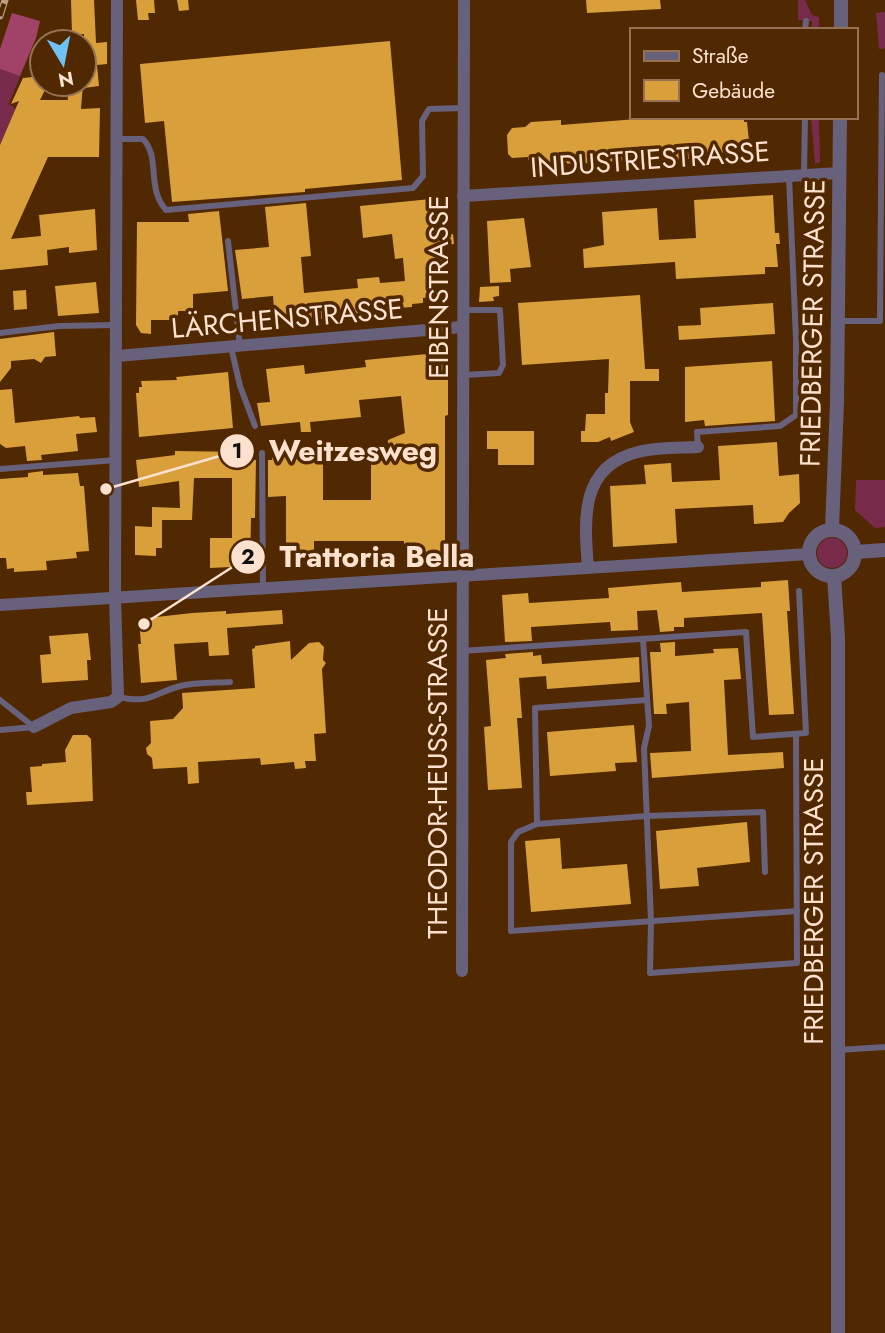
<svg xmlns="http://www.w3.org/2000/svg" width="885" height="1333" viewBox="0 0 885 1333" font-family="Jost,sans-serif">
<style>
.green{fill:#792b4c}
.forest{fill:#a14268}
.building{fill:#d99f3b}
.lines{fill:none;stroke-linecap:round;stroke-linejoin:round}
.service{stroke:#68617b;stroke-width:6}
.minor{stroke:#68617b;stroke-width:12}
.tertiary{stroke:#68617b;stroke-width:14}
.rail-casing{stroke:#bc9d82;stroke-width:7}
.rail{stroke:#502801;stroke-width:4.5;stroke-dasharray:13;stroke-linecap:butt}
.labels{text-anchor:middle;stroke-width:7;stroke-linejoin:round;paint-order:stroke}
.street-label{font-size:28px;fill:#fbe1ce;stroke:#502801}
.leader{fill:none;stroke:#fbe1ce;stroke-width:2.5}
.callout-dot{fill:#fbe1ce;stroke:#502801;stroke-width:2.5}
.mark-label{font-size:21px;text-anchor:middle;font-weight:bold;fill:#111}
.callout-label{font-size:30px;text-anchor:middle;font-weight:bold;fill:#fbe1ce;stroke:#502801;stroke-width:7;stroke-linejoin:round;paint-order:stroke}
</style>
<rect width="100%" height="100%" fill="#502801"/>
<g class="green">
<polygon points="798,0 805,0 812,15 819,17 819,30 812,30 812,21 798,20"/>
<polygon points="885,12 885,48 879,49 876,13"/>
<polygon points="0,69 20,76 9,104 16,109 0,145"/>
<polygon points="811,117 819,117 820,162 815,164"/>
<polygon points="856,480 885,480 885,527 875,528 855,510"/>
<circle cx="832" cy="553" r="15"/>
</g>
<polygon class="forest" points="12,13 40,21 36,38 20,76 0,69 0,49"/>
<g class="building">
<polygon points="71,0 94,0 96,43 107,42 107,64 97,65 99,86 84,88 84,34 72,35"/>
<polygon points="136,0 154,0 155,13 148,13 149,20 138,20"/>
<polygon points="177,0 188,0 189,10 179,11"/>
<polygon points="586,0 660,0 661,9 587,13"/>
<polygon points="390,41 402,180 305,189 305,192 172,202 164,121 145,123 140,64"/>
<polygon points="42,76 42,84 48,84 40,100 68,100 66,84 83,84 81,109 100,108 99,157 48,157 11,239 41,236 39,215 95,209 97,250 69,253 69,247 47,250 48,265 0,270 0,145 19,101 11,104 23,78"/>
<polygon points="662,117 744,117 744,122 747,122 749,141 745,142 746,151 689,155 689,159 655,161 654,146 631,147 632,160 605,162 600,167 594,163 543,164 535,160 528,160 528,157 512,158 508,154 507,135 512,128 525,127 531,122 561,120 561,125"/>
<polygon points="773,195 775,233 779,233 780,244 776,244 778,267 765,267 765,274 676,279 675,262 584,268 583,249 604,245 602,212 657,208 659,240 696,238 694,200"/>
<polygon points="441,198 445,235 453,234 454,244 442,245 444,264 428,266 431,297 423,298 423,303 412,304 412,307 360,311 361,316 275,323 273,296 242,299 235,250 269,247 265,207 306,203 311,256 301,257 304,293 358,288 357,279 379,277 380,283 405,281 403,258 395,259 392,234 363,238 360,206"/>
<polygon points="219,211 228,291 193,294 193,311 178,311 178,320 151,320 151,334 141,333 136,325 137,222 189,222 188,214"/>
<polygon points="524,218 531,267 510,269 511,282 490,283 487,221"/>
<polygon points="96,282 99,313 58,316 55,286"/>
<polygon points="499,286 499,296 493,297 494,301 479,302 480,287"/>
<polygon points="26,290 27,309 14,310 13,291"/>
<polygon points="640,295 645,369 659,369 659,381 630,381 630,422 634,432 611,441 610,437 598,442 581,442 581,431 585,431 586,414 605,414 605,393 608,393 609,359 522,365 518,303"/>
<polygon points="773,303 775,334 679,340 678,326 701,325 700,308"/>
<polygon points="54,332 56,356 45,357 41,363 34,359 11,361 11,368 0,382 0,339"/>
<polygon points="448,352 448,415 445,416 445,558 404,558 404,541 314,541 314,560 286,560 286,496 268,497 268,460 272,460 272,456 323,456 323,500 371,500 371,461 388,461 388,440 405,433 401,396 359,400 361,417 310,422 311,432 301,432 300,422 261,426 257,403 270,402 266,369 304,365 305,374 366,367 365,360"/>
<polygon points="772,361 775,421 705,426 704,420 685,422 685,367"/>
<polygon points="228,372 233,428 139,437 136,393 139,393 139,387 142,387 141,381 177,380 176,377"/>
<polygon points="12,389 15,423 79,416 80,418 95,417 97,432 76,434 78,451 41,455 42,460 27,461 25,446 6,448 0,444 0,390"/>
<polygon points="487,431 534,431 534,465 498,465 498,449 487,449"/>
<polygon points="777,442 779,476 799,474 800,503 789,513 783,522 754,524 753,505 675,509 677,543 613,547 610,486 646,484 644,465 671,463 672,482 720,480 718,446"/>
<polygon points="175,451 249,452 249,460 256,460 255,518 251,518 250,566 210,568 210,538 232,538 232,478 194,478 192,520 162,520 162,548 156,548 156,556 135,555 135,526 152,527 152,507 180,508 179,481 139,487 136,460 175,455"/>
<polygon points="43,471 43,475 78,473 80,486 84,486 89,551 76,552 77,558 46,561 47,570 14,572 14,568 7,569 6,558 0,558 0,479 28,477 28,473"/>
<polygon points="788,580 790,611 787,611 794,714 769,715 762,613 684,618 684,627 674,627 674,631 660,632 657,610 637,611 638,630 611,631 610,622 531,627 532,641 505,642 502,595 528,593 529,603 609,598 608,588 655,584 681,582 682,592 761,587 761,582"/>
<polygon points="282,610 283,624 227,628 229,655 209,656 208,642 174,644 177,680 141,683 138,644 141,644 139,619 192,613 226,611 226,614"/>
<polygon points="88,633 91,660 87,660 88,680 42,683 40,655 51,654 49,636"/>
<polygon points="290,641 291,660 309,643 319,642 324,647 323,660 326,663 322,669 326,733 314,734 316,761 305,761 306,768 295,769 294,762 261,765 260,758 198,762 199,783 188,784 187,767 153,769 152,758 147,754 146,748 151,743 150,721 173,719 183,708 182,693 255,688 252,649 255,648 255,646"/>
<polygon points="675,642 675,656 714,653 713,649 738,648 741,679 724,680 728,755 783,752 784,768 652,778 650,753 691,751 689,702 666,704 667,714 654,714 650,652 661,652 660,643"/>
<polygon points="533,652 533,656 541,655 542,664 639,657 640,682 547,689 546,676 519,678 522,718 517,718 522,788 488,790 484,727 491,726 486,660 506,658 505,654"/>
<polygon points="634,725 637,762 615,763 616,771 550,776 547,732"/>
<polygon points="73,735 87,735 91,739 93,801 27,805 26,792 32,792 30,767 42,766 42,764 66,762 65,750"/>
<polygon points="747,822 750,862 697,868 699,886 660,889 656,831"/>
<polygon points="560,838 562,869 627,864 631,904 531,912 525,841"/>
</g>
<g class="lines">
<g class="service">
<polyline points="805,30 806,21"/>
<path d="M118,139H143C161,158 146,188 166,210L413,188L423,176L422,121L429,109L464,108"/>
<polyline points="804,174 805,117"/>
<polyline points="228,241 240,346"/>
<polyline points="464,310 500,310 503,365 499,373 464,375"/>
<polyline points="838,321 880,321 882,75"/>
<polyline points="0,333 59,326 115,325"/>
<polyline points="231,347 240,386 255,426"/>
<polyline points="698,447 697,432 780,426 796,415 796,339 789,177"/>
<polyline points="262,453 263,589"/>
<polyline points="0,469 116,460"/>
<polyline points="643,639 649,726 644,748 651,921 650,973 797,963 796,734"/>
<polyline points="461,651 746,632 753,737 806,733 799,591"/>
<path d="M118,697C151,704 151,694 180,686C196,682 214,683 230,682"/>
<polyline points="0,700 34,727"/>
<polyline points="647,700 535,708 537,824 518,832 511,842 511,931 797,911"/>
<polyline points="0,730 34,727"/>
<polyline points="537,824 647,816 763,812 765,872"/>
<polyline points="839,1050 885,1047"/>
</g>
<g class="minor">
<polyline points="463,196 839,173"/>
<polyline points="117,356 462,327"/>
<path d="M588,567C584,519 580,466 638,452C657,447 678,448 698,447"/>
<polyline points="0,605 809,554"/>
<polyline points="34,727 71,708 111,702 118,697 115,598 117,0"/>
<polyline points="462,971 464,0"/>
</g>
<g class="tertiary">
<polyline points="841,30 841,0"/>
<polyline points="832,529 837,402 840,117"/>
<circle cx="832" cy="553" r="23"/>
<polyline points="856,552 885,550"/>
<polyline points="834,576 838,638 838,1333"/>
</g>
<defs>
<polyline id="rail" points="0,16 5,0"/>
</defs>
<use href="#rail" class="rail-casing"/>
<use href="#rail" class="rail"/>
</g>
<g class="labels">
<g class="street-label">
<text transform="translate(650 159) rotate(-4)" y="10">INDUSTRIESTRASSE</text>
<text transform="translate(438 287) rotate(-90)" y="10">EIBENSTRASSE</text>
<text transform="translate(287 318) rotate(-5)" y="10">LÄRCHENSTRASSE</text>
<text transform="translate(812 323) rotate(-89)" y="10">FRIEDBERGER STRASSE</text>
<text transform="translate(437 773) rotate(-90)" y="10">THEODOR-HEUSS-STRASSE</text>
<text transform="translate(813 901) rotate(-90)" y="10">FRIEDBERGER STRASSE</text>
</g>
</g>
<path class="leader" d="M106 489L237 451M144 624L248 557"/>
<g class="callout-dot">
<circle cx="106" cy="489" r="7"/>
<circle cx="144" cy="624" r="7"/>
<circle cx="237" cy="451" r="18"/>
<circle cx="248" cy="557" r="18"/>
</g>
<g class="mark-label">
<text x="237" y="458">1</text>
<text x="248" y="564">2</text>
</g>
<g class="callout-label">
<text x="353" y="461">Weitzesweg</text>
<text x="377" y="567">Trattoria Bella</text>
</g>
<rect x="630" y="28" width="228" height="91" fill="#502801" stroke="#947253" stroke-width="2"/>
<rect x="644" y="51" width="35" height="10" fill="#68617b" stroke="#947253" stroke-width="2"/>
<text x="692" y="63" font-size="21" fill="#fbe1ce">Straße</text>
<rect x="644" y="80" width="35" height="21" fill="#d99f3b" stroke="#947253" stroke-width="2"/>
<text x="692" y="98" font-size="21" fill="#fbe1ce">Gebäude</text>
<g transform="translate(63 63) rotate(170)"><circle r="33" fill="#502801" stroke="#947253" stroke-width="2"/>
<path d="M0-5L12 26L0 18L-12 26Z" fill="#70c2f4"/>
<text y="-10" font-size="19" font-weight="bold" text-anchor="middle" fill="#fbe1ce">N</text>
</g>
</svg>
